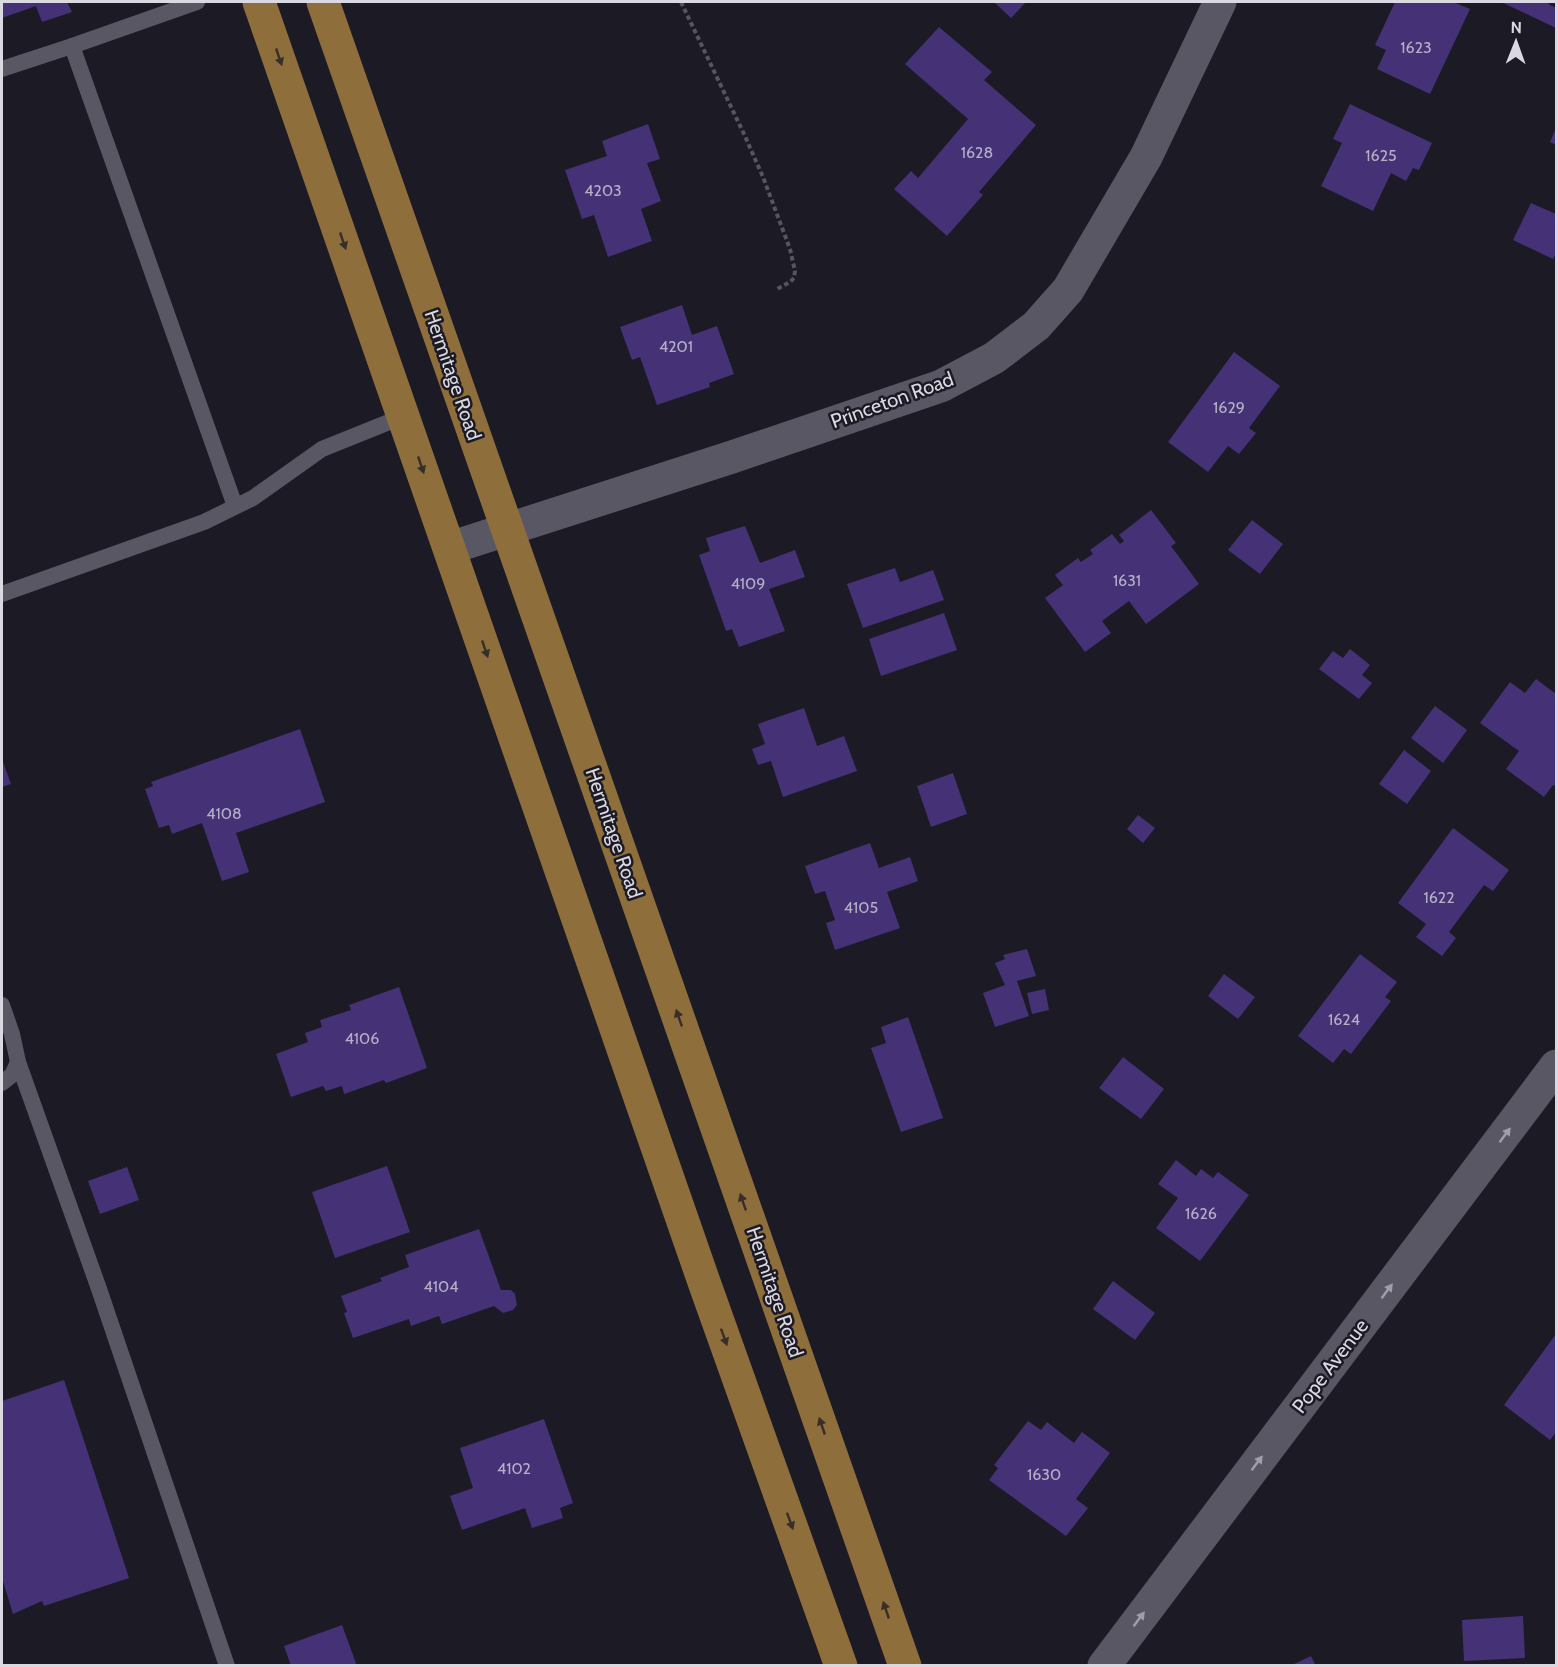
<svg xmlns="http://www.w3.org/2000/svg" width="1558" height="1667" viewBox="0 0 1558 1667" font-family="Cabin,sans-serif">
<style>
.building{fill:#453176}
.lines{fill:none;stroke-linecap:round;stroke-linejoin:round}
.path{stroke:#56545e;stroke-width:4;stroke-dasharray:4.5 3;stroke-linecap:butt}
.service{stroke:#5a5765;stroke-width:16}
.minor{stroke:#5a5765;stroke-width:33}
.primary{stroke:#8e6e3b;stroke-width:33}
.oneway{fill:#382f2a}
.oneway2{fill:#a09ea9}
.labels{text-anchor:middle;stroke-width:5;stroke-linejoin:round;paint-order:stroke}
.number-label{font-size:16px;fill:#b5afc6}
.street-label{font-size:20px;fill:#dad9e1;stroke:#1c1a25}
</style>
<rect width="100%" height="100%" fill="#1c1a25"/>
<g class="building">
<polygon points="2,2 67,2 72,12 42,22 36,6 2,18"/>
<polygon points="994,2 1026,2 1011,18"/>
<polygon points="1395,2 1453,2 1470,9 1430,94 1377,69 1386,50 1375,45"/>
<polygon points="1501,2 1550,2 1548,4 1556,8 1556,28"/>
<polygon points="939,27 992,72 984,80 1036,125 979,192 983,195 947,236 894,189 911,171 918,178 968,119 905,64"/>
<polygon points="1350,104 1432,143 1419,170 1413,168 1406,181 1391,173 1373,211 1321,186 1342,143 1333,139"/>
<polygon points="648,124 660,159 647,163 661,201 641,209 652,241 608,257 594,215 582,219 565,170 607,156 602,141"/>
<polygon points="1556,128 1556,145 1550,142"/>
<polygon points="1531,203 1556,214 1556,253 1553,259 1513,240"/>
<polygon points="682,305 692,335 717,326 734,374 709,383 710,387 657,405 640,357 632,360 620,327"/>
<polygon points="1234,352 1280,386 1249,428 1256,433 1239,454 1228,446 1208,472 1168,442"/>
<polygon points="1151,510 1176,543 1171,546 1199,584 1146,624 1129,601 1102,621 1111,633 1085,652 1045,598 1063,585 1055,575 1078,558 1081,562 1093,554 1090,550 1112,534 1120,544 1124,541 1119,535"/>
<polygon points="1252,520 1283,544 1260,574 1228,550"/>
<polygon points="745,526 760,563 795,550 805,577 769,589 785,631 739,647 732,629 726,631 699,555 710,551 706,538"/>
<polygon points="895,568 900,582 933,570 944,600 863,628 847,584"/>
<polygon points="944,613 957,650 881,676 869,639"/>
<polygon points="1350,649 1370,665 1362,675 1372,683 1359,699 1319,669 1333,651 1343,658"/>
<polygon points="1536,679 1556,694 1556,786 1553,785 1544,797 1506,769 1519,751 1480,723 1510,682 1525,693"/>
<polygon points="1435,706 1467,730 1443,763 1411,738"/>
<polygon points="804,708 817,746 844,736 857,771 783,797 771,761 758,765 752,749 765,744 758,724"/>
<polygon points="300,729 325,802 236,833 249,872 222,881 202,823 172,834 169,825 159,828 145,789 153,786 151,782"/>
<polygon points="1404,750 1431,771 1407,804 1379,784"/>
<polygon points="2,759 11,784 2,787"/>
<polygon points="953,773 967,814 931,827 917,786"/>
<polygon points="1138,815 1155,828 1143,843 1127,829"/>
<polygon points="1453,828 1509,870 1493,891 1484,885 1449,932 1456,938 1442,956 1416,937 1426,924 1398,903"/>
<polygon points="870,843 879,868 910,857 918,881 887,892 900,928 835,950 826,923 835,920 825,891 815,894 805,866"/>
<polygon points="1027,949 1036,976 1017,981 1029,1016 995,1027 983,993 1005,985 995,963 1005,959 1003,955"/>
<polygon points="1360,954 1397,982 1385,997 1391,1001 1351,1054 1344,1049 1333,1063 1298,1036"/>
<polygon points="1224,974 1255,997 1238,1019 1208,996"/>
<polygon points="399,987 427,1068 386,1083 384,1080 344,1094 342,1086 326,1091 323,1086 291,1097 276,1054 308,1042 305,1033 322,1027 320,1020 351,1010 349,1005"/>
<polygon points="1045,989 1049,1010 1032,1014 1027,993"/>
<polygon points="908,1017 943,1118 901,1132 871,1048 886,1043 881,1027"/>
<polygon points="1123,1057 1164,1089 1141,1119 1099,1088"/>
<polygon points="1176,1160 1196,1176 1201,1169 1213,1178 1218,1172 1249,1195 1200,1261 1156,1228 1178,1198 1158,1184"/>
<polygon points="387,1166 410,1232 335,1258 312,1192"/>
<polygon points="127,1167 139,1200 100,1214 88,1181"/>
<polygon points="479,1229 501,1290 511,1290 515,1294 517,1305 513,1310 503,1313 494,1306 442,1324 439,1316 411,1326 409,1319 353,1338 344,1313 347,1312 341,1296 382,1281 380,1278 409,1267 405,1255"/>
<polygon points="1113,1281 1155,1313 1135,1340 1093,1309"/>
<polygon points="1556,1334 1556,1432 1550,1440 1504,1405"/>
<polygon points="64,1380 129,1578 44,1606 42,1601 13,1614 2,1578 2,1401"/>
<polygon points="544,1419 573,1503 560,1508 563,1518 532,1528 525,1508 462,1530 450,1496 473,1488 460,1448"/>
<polygon points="1028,1421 1041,1430 1047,1422 1074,1443 1082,1432 1110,1453 1076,1499 1088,1508 1066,1536 989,1480 998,1468 994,1465"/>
<polygon points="1523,1616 1525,1658 1464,1661 1462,1620"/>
<polygon points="342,1625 357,1666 291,1666 284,1646"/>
<polygon points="1311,1656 1316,1666 1290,1666"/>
</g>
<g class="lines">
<polyline class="path" points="681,2 744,134 763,177 790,249 795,271 794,278 790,282 777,289"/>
<g class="service">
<polyline points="197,2 72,46 235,506"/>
<polyline points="2,69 72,46"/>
<polyline points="2,594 204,522 253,498 322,449 404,416"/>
<polyline points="2,1005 12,1034 18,1062 98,1286 227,1666"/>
<polyline points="2,1083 12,1075 18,1062"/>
</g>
<g class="minor">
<polyline points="450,548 732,457 941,386 994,358 1036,326 1068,290 1146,157 1220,2"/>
<polyline points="1104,1666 1556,1066"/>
</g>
<g class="primary">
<polyline points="259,2 704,1282 841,1666"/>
<polyline points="323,2 905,1666"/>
</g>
</g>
<defs><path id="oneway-solid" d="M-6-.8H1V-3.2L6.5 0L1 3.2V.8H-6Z" transform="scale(1.5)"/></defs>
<g class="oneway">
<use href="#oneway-solid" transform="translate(279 57) rotate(71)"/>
<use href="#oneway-solid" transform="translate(343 241) rotate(71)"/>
<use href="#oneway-solid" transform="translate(421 465) rotate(71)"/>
<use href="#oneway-solid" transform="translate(485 649) rotate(71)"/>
<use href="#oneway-solid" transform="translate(679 1018) rotate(-109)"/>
<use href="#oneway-solid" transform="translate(743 1202) rotate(-109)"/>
<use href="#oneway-solid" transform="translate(724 1337) rotate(70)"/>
<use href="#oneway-solid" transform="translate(822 1426) rotate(-109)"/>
<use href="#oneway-solid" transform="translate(790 1521) rotate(70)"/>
<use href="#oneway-solid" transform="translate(886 1610) rotate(-109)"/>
</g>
<g class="oneway2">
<use href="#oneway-solid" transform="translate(1505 1135) rotate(-53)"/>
<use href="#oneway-solid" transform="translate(1387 1291) rotate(-53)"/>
<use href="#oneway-solid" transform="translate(1257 1463) rotate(-53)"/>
<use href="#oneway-solid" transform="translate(1139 1619) rotate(-53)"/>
</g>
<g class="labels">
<g class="number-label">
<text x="1416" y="53">1623</text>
<text x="977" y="158">1628</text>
<text x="1381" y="161">1625</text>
<text x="603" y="196">4203</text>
<text x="676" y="352">4201</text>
<text x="1229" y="413">1629</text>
<text x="1127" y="586">1631</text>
<text x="748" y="589">4109</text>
<text x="224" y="819">4108</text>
<text x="1439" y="903">1622</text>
<text x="861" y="913">4105</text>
<text x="1344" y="1025">1624</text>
<text x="362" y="1044">4106</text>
<text x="1201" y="1219">1626</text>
<text x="441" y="1292">4104</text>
<text x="514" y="1474">4102</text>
<text x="1044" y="1480">1630</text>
</g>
<g class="street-label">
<text transform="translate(453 375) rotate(71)" y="7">Hermitage Road</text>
<text transform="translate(892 400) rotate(-20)" y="7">Princeton Road</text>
<text transform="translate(614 833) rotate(71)" y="7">Hermitage Road</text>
<text transform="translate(775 1292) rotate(71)" y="7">Hermitage Road</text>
<text transform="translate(1330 1366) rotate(-53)" y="7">Pope Avenue</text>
</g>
</g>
<rect width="1558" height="1667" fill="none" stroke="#dad9e1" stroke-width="6"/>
<g transform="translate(1516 42) rotate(1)" stroke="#1c1a25" stroke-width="4.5" paint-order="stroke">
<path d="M0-4.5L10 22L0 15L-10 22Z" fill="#dad9e1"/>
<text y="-9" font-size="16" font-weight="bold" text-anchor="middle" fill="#dad9e1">N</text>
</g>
</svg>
